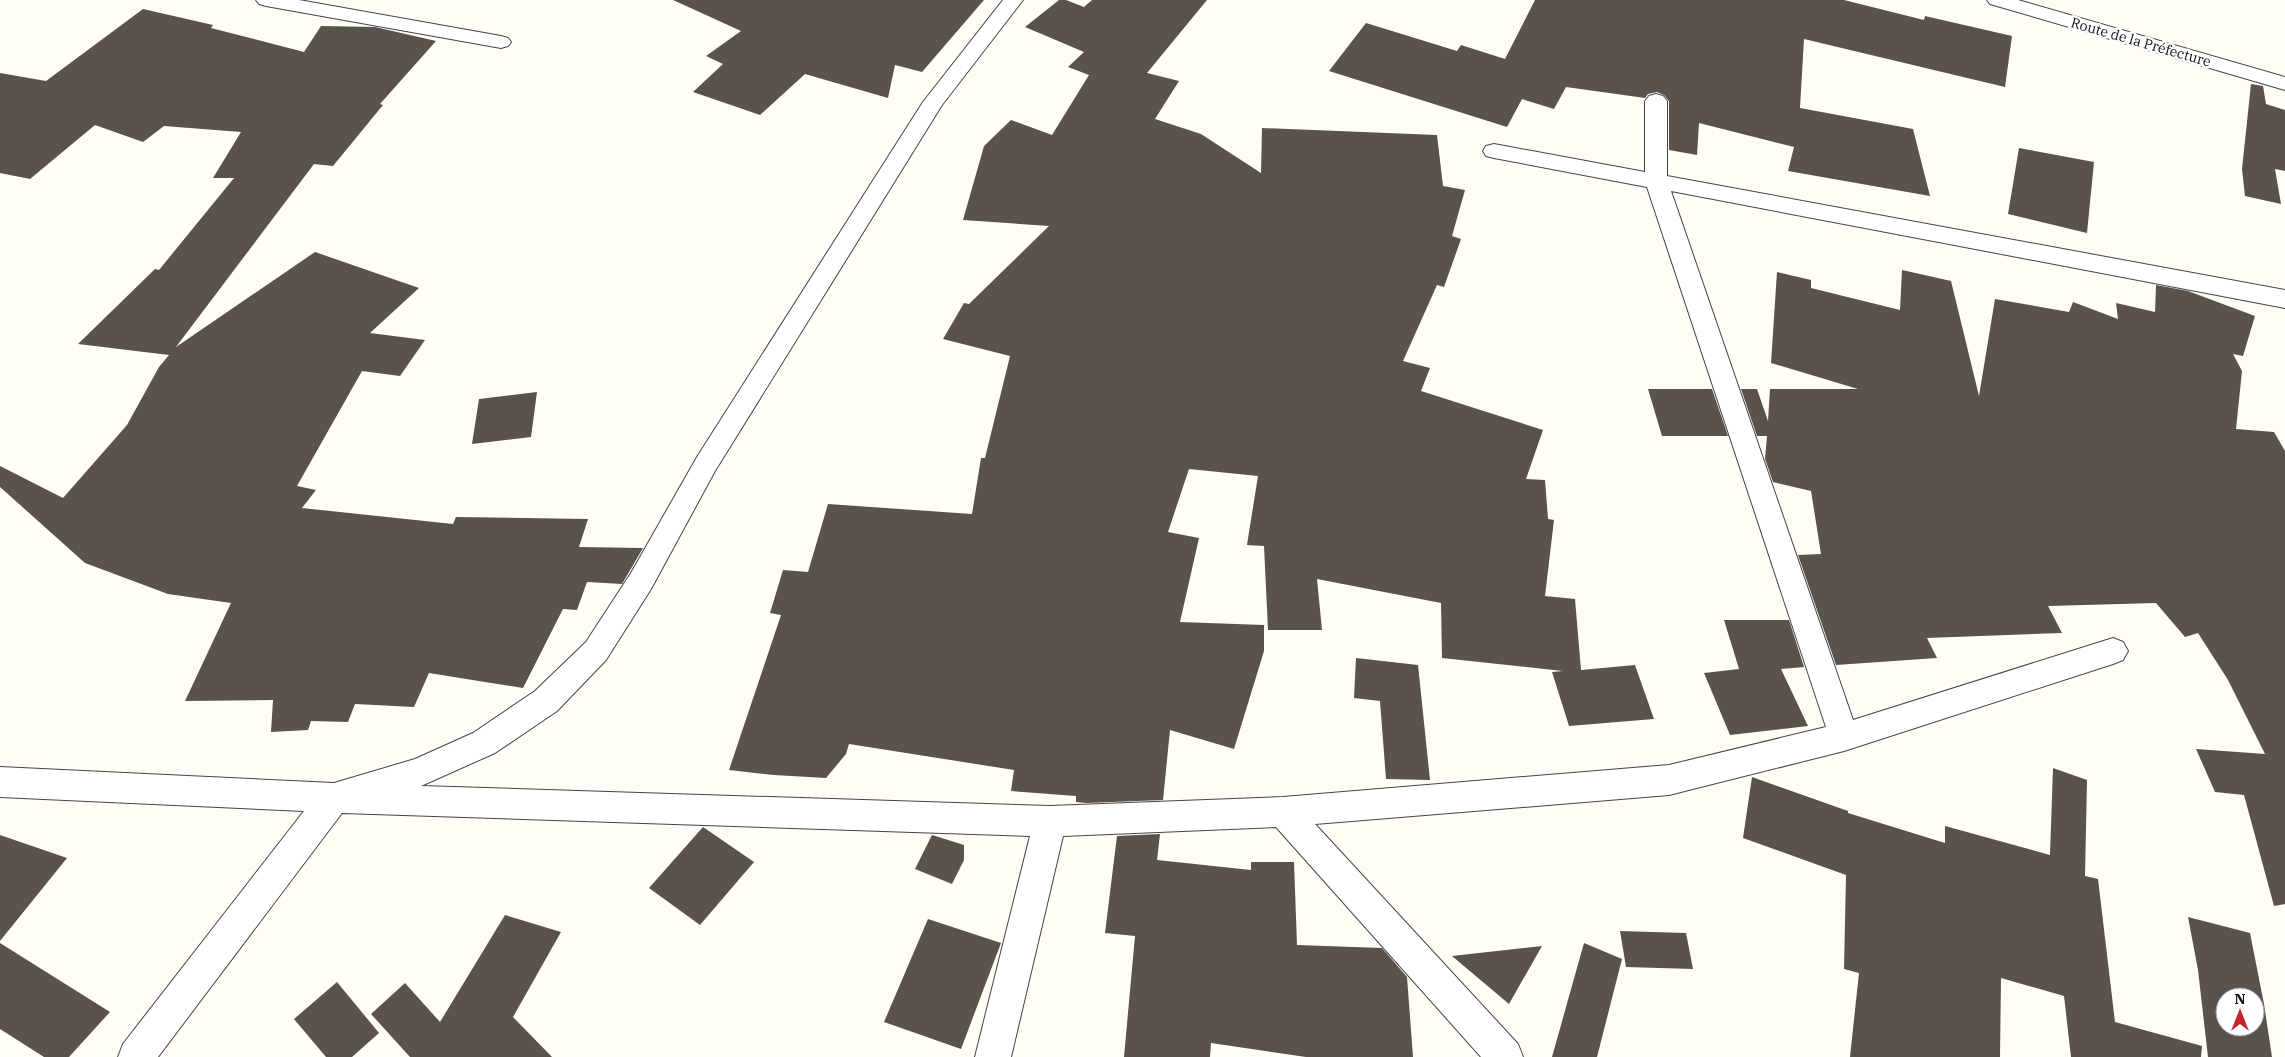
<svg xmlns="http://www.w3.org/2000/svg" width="2285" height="1057" viewBox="0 0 2285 1057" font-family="'IBM Plex Serif',serif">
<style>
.building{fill:#5a524d;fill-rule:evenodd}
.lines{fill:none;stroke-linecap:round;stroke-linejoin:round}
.minor-casing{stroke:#444;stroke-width:2}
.tertiary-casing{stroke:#444;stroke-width:2}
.minor{fill:#fff;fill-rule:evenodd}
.tertiary{fill:#fff;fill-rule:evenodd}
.labels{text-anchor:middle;stroke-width:5;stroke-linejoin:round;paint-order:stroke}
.far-street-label{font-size:14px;fill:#111;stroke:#fff}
</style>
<rect width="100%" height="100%" fill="#fffdf5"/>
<g class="building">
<polygon points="673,0 984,0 922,72 895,65 888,98 805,74 760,115 693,92 723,64 706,56 741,31"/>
<polygon points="1059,0 1066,0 1084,7 1092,0 1207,0 1147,73 1179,81 1155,119 1201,134 1261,173 1262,128 1437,135 1443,186 1465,190 1452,236 1461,239 1444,287 1437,285 1403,361 1430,368 1421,391 1543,430 1526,479 1545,480 1548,519 1554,520 1545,596 1575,599 1581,670 1635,665 1654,719 1569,726 1552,672 1563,671 1442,658 1441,603 1317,579 1322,630 1268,630 1264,546 1247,545 1258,476 1189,469 1168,532 1199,538 1180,622 1264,625 1264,651 1234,749 1170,730 1163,800 1087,803 1076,802 1076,796 1011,791 1014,770 849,744 846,754 826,778 774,775 729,770 781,615 770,613 783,570 808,572 828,504 972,514 981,458 985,458 1010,356 943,339 964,303 969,304 1049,226 963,220 984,146 1011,120 1052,135 1089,75 1068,67 1084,52 1025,27"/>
<polygon points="1535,0 1844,0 1924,20 1925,16 2012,36 2005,87 1804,39 1800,108 1913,129 1930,196 1788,171 1794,147 1699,123 1697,155 1669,150 1669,101 1664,95 1657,92 1648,94 1645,98 1566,87 1554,109 1522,99 1507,127 1329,71 1366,23 1457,51 1461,45 1505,59"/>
<polygon points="143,9 213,25 211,28 304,52 321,26 375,27 436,41 380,104 383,105 333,166 314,164 176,347 315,252 419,288 370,333 425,340 400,376 362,371 297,486 316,490 302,508 453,524 456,517 588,519 579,547 643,548 622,584 587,582 577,610 563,609 523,688 429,673 414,707 355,704 348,722 311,721 308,730 271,732 273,700 185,701 231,603 168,594 85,563 0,487 0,466 63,498 127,425 159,367 169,355 78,344 155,269 159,270 234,178 213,178 241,132 164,126 143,142 95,125 30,179 0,173 0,73 46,81"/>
<polygon points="2251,84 2263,86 2266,104 2285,110 2285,171 2275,169 2281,204 2245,196 2242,169"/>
<polygon points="2019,148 2094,162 2087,233 2008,214"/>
<polygon points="1902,270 1951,281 1979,396 1995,299 2069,312 2073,302 2118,319 2116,303 2155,312 2156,285 2188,291 2255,316 2243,356 2233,354 2242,371 2236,429 2274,432 2285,451 2285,904 2274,906 2244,795 2215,792 2196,749 2265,754 2228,680 2198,633 2185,637 2156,603 2048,606 2062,633 1927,638 1937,658 1836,665 1798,555 1821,554 1811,491 1773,482 1765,459 1767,436 1757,436 1741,389 1757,389 1768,421 1770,389 1858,389 1771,363 1777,272 1811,280 1811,288 1900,310"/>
<polygon points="1648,389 1712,389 1728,436 1662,436"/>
<polygon points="537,392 531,437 472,444 479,399"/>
<polygon points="1724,620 1789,620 1804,667 1781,669 1808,726 1730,735 1704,673 1739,669"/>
<polygon points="1356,658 1418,665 1430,780 1386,779 1380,701 1354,698"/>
<polygon points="2053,768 2087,780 2085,876 2098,879 2115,1022 2202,1046 2201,1057 2071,1057 2064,996 2001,978 2000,1057 1850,1057 1859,973 1844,969 1846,875 1743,838 1752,777 1848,811 1848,813 1945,843 1945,826 2050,855"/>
<polygon points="703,827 754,862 700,925 649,888"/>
<polygon points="1160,834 1157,860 1251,870 1251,862 1294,862 1297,945 1382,948 1407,977 1413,1057 1306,1057 1211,1043 1210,1057 1124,1057 1135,936 1105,933 1117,836"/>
<polygon points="0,835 67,858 0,941"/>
<polygon points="932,835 964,845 964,860 952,884 915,869"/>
<polygon points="505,915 561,932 513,1017 552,1057 410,1057 371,1014 405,983 440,1022"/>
<path d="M2188,917L2250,933L2264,1004L2272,1057H2208L2198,970ZM2225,997H2255V1027H2225Z"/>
<polygon points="928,919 1001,943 961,1049 884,1022"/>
<polygon points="1620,931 1686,933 1693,969 1626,967"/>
<polygon points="0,943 110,1012 69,1057 44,1057 0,1029"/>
<polygon points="1584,943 1622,959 1597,1057 1552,1057"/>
<polygon points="1542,946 1509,1004 1452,956"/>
<polygon points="337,982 379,1033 352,1057 326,1057 294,1019"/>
</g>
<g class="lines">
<defs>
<g id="minor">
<polygon points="256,0 299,0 501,36 508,38 511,42 508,46 501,48 266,6 259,4"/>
<polygon points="1003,0 1023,0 942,105 715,471 651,589 606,660 557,711 495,753 421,786 1050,806 1283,797 1669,765 1826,727 1647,187 1494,158 1486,156 1483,151 1486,146 1494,144 1645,172 1645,101 1649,96 1656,94 1663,96 1667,101 1667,176 2285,290 2285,308 1671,191 1853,720 2113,638 2123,642 2128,651 2123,660 2113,664 1844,751 1669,795 1315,824 1518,1044 1523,1057 1481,1057 1276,827 1063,836 1011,1057 975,1057 1030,836 342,813 158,1057 118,1057 123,1044 304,811 0,797 0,767 334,783 415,759 473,733 535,691 586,642 631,573 697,457 923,102"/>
</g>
<polygon id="tertiary" points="1987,0 2018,0 2285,77 2285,90 1990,4"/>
</defs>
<use href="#minor" class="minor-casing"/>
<use href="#tertiary" class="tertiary-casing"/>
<use href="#minor" class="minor"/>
<use href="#tertiary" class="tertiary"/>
</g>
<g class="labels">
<g class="far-street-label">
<text transform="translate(2141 42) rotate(16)" y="5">Route de la Préfecture</text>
</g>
</g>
<g transform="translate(2240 1012)"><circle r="24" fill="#ffffff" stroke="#a0a0a0"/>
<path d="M0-4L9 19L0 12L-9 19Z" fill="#c4262e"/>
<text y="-8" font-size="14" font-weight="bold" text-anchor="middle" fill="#111111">N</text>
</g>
</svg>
